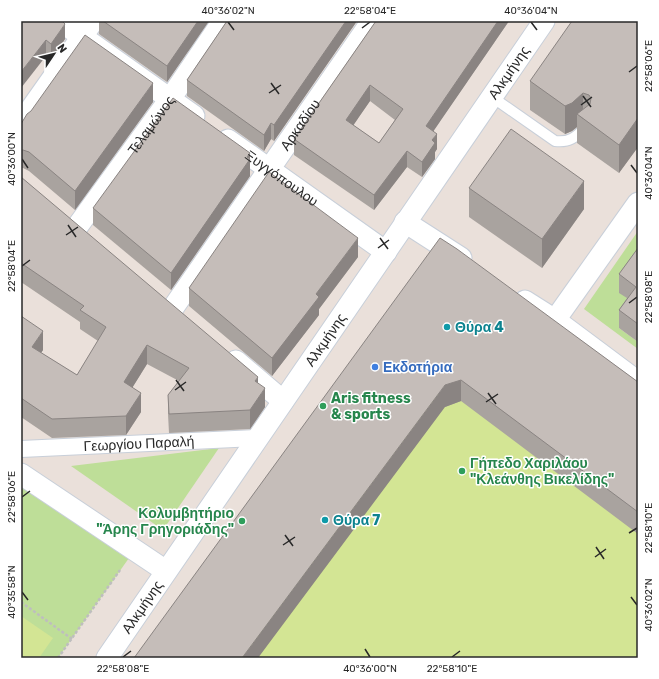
<svg xmlns="http://www.w3.org/2000/svg" width="659" height="679" viewBox="0 0 659 679" font-family="Rubik,sans-serif">
<style>
.green{fill:#bede98}
.pitch{fill:#d3e594}
.lines{fill:none;stroke-linecap:round;stroke-linejoin:round}
.service-casing{stroke:#c8cfd9;stroke-width:12}
.pedestrian-casing{stroke:#c8cfd9;stroke-width:18}
.minor-casing{stroke:#c8cfd9;stroke-width:23}
.path{stroke:#bebebe;stroke-width:2.5;stroke-dasharray:3 2;stroke-linecap:butt}
.service{stroke:#fff;stroke-width:10}
.pedestrian{stroke:#fff;stroke-width:16}
.minor{stroke:#fff;stroke-width:21}
.wall{fill:#a9a39f;fill-rule:evenodd}
.shaded-wall{fill:#8a8482}
.building{fill:#c5bdb9;stroke:#8a8482;fill-rule:evenodd}
.ticks{fill:none;stroke:#282828;stroke-width:1.5}
.culture-dot{fill:#0f9aa8;stroke:#fff;stroke-width:1.5}
.shop-dot{fill:#3f7fe0;stroke:#fff;stroke-width:1.5}
.leisure-dot{fill:#2e9e5b;stroke:#fff;stroke-width:1.5}
.labels{text-anchor:middle;stroke-width:3;stroke-linejoin:round;paint-order:stroke}
.street-label{font-size:14px;fill:#282828;stroke:#fff}
.culture-label{font-size:14px;font-weight:bold;fill:#0d838f;stroke:#fff;text-anchor:start}
.shop-label{font-size:14px;font-weight:bold;fill:#366cbe;stroke:#fff;text-anchor:start}
.leisure-label{font-size:14px;font-weight:bold;fill:#27864d;stroke:#fff;text-anchor:start}
.neatline{fill:none;stroke:#282828;stroke-width:1.5}
.ticks-label{font-size:10px;text-anchor:middle;fill:#282828}
</style>
<rect width="100%" height="100%" fill="#eae0da"/>
<g class="green">
<polygon points="638,231 636,305 619,328 638,342 638,349 584,309"/>
<polygon points="219,448 163,530 71,466"/>
<polygon points="21,486 129,558 58,658 21,658"/>
</g>
<g class="pitch">
<polygon points="347,388 638,404 638,658 151,658"/>
<polygon points="21,616 53,638 39,658 21,658"/>
</g>
<g class="lines">
<defs>
<path id="service" d="M492,97L555,141C569,143 576,137 585,128"/>
<g id="pedestrian">
<path id="s1" d="M21,449L257,438"/>
</g>
<g id="minor">
<polyline points="60,21 194,116"/>
<polyline points="21,123 93,21"/>
<path id="s2" d="M228,140L386,252"/>
<polyline points="405,222 461,258"/>
<path id="s3" d="M77,227L170,99L223,21"/>
<polyline points="525,301 555,320 638,382"/>
<path id="s4" d="M173,308L372,21"/>
<polyline points="555,320 638,203"/>
<polyline points="236,361 283,401"/>
<polyline points="21,474 166,571"/>
<path id="s5" d="M107,658L544,21"/>
</g>
</defs>
<use href="#service" class="service-casing"/>
<use href="#pedestrian" class="pedestrian-casing"/>
<use href="#minor" class="minor-casing"/>
<g class="path">
<polyline points="21,602 72,639"/>
<polyline points="58,658 120,570"/>
</g>
<use href="#service" class="service"/>
<use href="#pedestrian" class="pedestrian"/>
<use href="#minor" class="minor"/>
</g>
<g class="wall">
<polygon points="21,21 65,39 51,60 46,56"/>
<polygon points="99,21 209,21 167,82 99,34"/>
<polygon points="227,21 357,21 274,141 271,139 264,151 187,96 187,80"/>
<path d="M376,21H509L433,131L437,149L435,152V159L422,177L407,167L374,210L294,155V139ZM370,101L395,120L379,143L353,125Z"/>
<polygon points="638,21 638,147 619,173 577,143 577,127 572,131 565,134 530,110 530,81"/>
<polygon points="153,102 75,210 29,171 23,168 21,168 21,124"/>
<polygon points="250,171 250,176 171,290 93,225 93,208"/>
<polygon points="21,177 258,383 265,407 250,429 169,433 168,414 168,395 179,381 147,364 132,388 141,412 126,435 52,438 21,417 21,316 43,350 41,353 77,375 98,341 80,329 80,322 21,282"/>
<polygon points="469,188 584,209 542,268 469,217"/>
<polygon points="440,238 638,382 638,534 461,401 445,407"/>
<polygon points="638,248 638,342 619,328 619,310 627,298 619,293 619,274"/>
<polygon points="358,257 319,309 319,315 272,376 189,306 189,288"/>
</g>
<g class="shaded-wall">
<polygon points="198,21 209,21 167,82 167,66"/>
<polygon points="346,21 357,21 274,141 274,125"/>
<polygon points="498,21 509,21 426,142 426,126"/>
<polygon points="65,24 65,39 51,60 51,44"/>
<polygon points="46,40 46,56 21,88 21,72"/>
<polygon points="153,83 153,102 75,210 75,191"/>
<polygon points="370,85 370,101 346,136 346,120"/>
<polygon points="583,93 583,119 577,114 577,127 572,131 565,134 565,106"/>
<polygon points="638,118 638,147 619,173 619,145"/>
<polygon points="271,123 271,139 264,151 264,135"/>
<polygon points="437,134 437,149 435,152 435,159 422,177 422,162 432,140"/>
<polygon points="407,151 407,167 374,210 374,195"/>
<polygon points="250,153 250,176 171,290 171,273"/>
<polygon points="584,181 584,209 542,268 542,239"/>
<polygon points="358,238 358,257 319,309 319,315 272,376 272,358 316,294"/>
<polygon points="43,331 43,350 32,366 32,347"/>
<polygon points="147,345 147,364 124,401 124,382"/>
<polygon points="258,377 258,395 255,381"/>
<polygon points="461,380 461,401 445,407 258,658 242,658 445,385"/>
<polygon points="265,388 265,407 250,429 250,410"/>
<polygon points="141,393 141,412 126,435 126,416"/>
</g>
<g class="building">
<polygon points="21,21 62,21 65,24 51,44 46,40 21,72"/>
<polygon points="103,21 198,21 167,66"/>
<polygon points="227,21 346,21 274,125 271,123 264,135 187,80"/>
<path d="M376,21H498L426,126L437,134L432,140L435,143L422,162L407,151L374,195L294,139ZM370,85L403,109L379,143L346,120Z"/>
<polygon points="572,21 638,21 638,118 619,145 577,114 590,104 591,98 589,95 583,93 572,103 565,106 530,81"/>
<polygon points="85,35 153,83 75,191 29,152 23,150 21,150 21,124 27,114 31,111"/>
<polygon points="173,98 250,153 247,157 250,159 171,273 93,208"/>
<polygon points="511,129 584,181 542,239 469,188"/>
<polygon points="269,172 358,238 316,294 319,297 272,358 189,288"/>
<polygon points="21,177 258,377 255,381 265,388 250,410 169,414 168,395 189,368 147,345 124,382 141,393 126,416 52,419 21,398 21,316 43,331 32,347 77,375 106,327 80,310 84,306 21,263"/>
<polygon points="440,238 457,249 638,382 638,512 461,380 445,385 242,658 134,658"/>
<polygon points="638,248 638,324 619,310 636,287 619,274"/>
</g>
<path class="ticks" d="M228,22L234,30M531,22L537,30M362,28L370,22M629,72L637,66M271,83L279,94M269,93L281,85M583,96L591,107M581,105L592,97M22,159L28,168M631,165L637,173M68,225L76,237M66,235L78,227M380,238L388,249M378,248L389,240M22,266L30,260M629,303L637,297M176,380L184,391M175,390L186,382M488,393L496,404M486,402L498,394M22,497L30,491M629,533L637,528M285,535L293,546M283,545L295,537M596,547L604,559M595,557L606,549M22,592L28,600M631,597L637,605M365,649L370,657M123,657L131,651M452,657L460,651"/>
<g class="culture-dot">
<circle cx="447" cy="327" r="4"/>
<circle cx="325" cy="520" r="4"/>
</g>
<circle class="shop-dot" cx="375" cy="367" r="4"/>
<g class="leisure-dot">
<circle cx="323" cy="406" r="4"/>
<circle cx="462" cy="471" r="4"/>
<circle cx="242" cy="521" r="4"/>
</g>
<g class="labels">
<g class="street-label">
<text dy="5" stroke="none"><textPath href="#s5" startOffset="710">Αλκμήνης</textPath></text>
<text dy="5" stroke="none"><textPath href="#s3" startOffset="126">Τελαμώνος</textPath></text>
<text dy="5" stroke="none"><textPath href="#s4" startOffset="223">Αρκαδίου</textPath></text>
<text dy="5" stroke="none"><textPath href="#s2" startOffset="66">Ξυγγόπουλου</textPath></text>
<text dy="5" stroke="none"><textPath href="#s5" startOffset="386">Αλκμήνης</textPath></text>
<text dy="5" stroke="none"><textPath href="#s1" startOffset="118">Γεωργίου Παραλή</textPath></text>
<text dy="5" stroke="none"><textPath href="#s5" startOffset="62">Αλκμήνης</textPath></text>
</g>
<g class="culture-label">
<text x="455" y="332">Θύρα 4</text>
<text x="333" y="525">Θύρα 7</text>
</g>
<g class="shop-label">
<text x="383" y="372">Εκδοτήρια</text>
</g>
<g class="leisure-label">
<text x="331" y="403">Aris fitness<tspan x="331" dy="16">&amp; sports</tspan></text>
<text x="470" y="468">Γήπεδο Χαριλάου<tspan x="470" dy="16">"Κλεάνθης Βικελίδης"</tspan></text>
<text x="234" y="518" text-anchor="end">Κολυμβητήριο<tspan x="234" dy="16">"Άρης Γρηγοριάδης"</tspan></text>
</g>
</g>
<rect width="659" height="679" fill="none" stroke="#ffffff" stroke-width="44"/>
<g transform="translate(54 54) rotate(55)" stroke="#ffffff" stroke-width="3" paint-order="stroke">
<path d="M0-3L7 15L0 10L-7 15Z" fill="#282828"/>
<text y="-6" font-size="11" font-weight="bold" text-anchor="middle" fill="#282828">N</text>
</g>
<rect x="22" y="22" width="615" height="635" class="neatline"/>
<g class="ticks-label">
<text x="228" y="14">40°36'02"N</text>
<text x="370" y="14">22°58'04"E</text>
<text x="531" y="14">40°36'04"N</text>
<text transform="translate(648 66) rotate(-90)" y="4">22°58'06"E</text>
<text transform="translate(11 159) rotate(-90)" y="4">40°36'00"N</text>
<text transform="translate(648 173) rotate(-90)" y="4">40°36'04"N</text>
<text transform="translate(11 266) rotate(-90)" y="4">22°58'04"E</text>
<text transform="translate(648 297) rotate(-90)" y="4">22°58'08"E</text>
<text transform="translate(11 497) rotate(-90)" y="4">22°58'06"E</text>
<text transform="translate(648 528) rotate(-90)" y="4">22°58'10"E</text>
<text transform="translate(11 592) rotate(-90)" y="4">40°35'58"N</text>
<text transform="translate(648 605) rotate(-90)" y="4">40°36'02"N</text>
<text x="123" y="672">22°58'08"E</text>
<text x="370" y="672">40°36'00"N</text>
<text x="452" y="672">22°58'10"E</text>
</g>
</svg>
